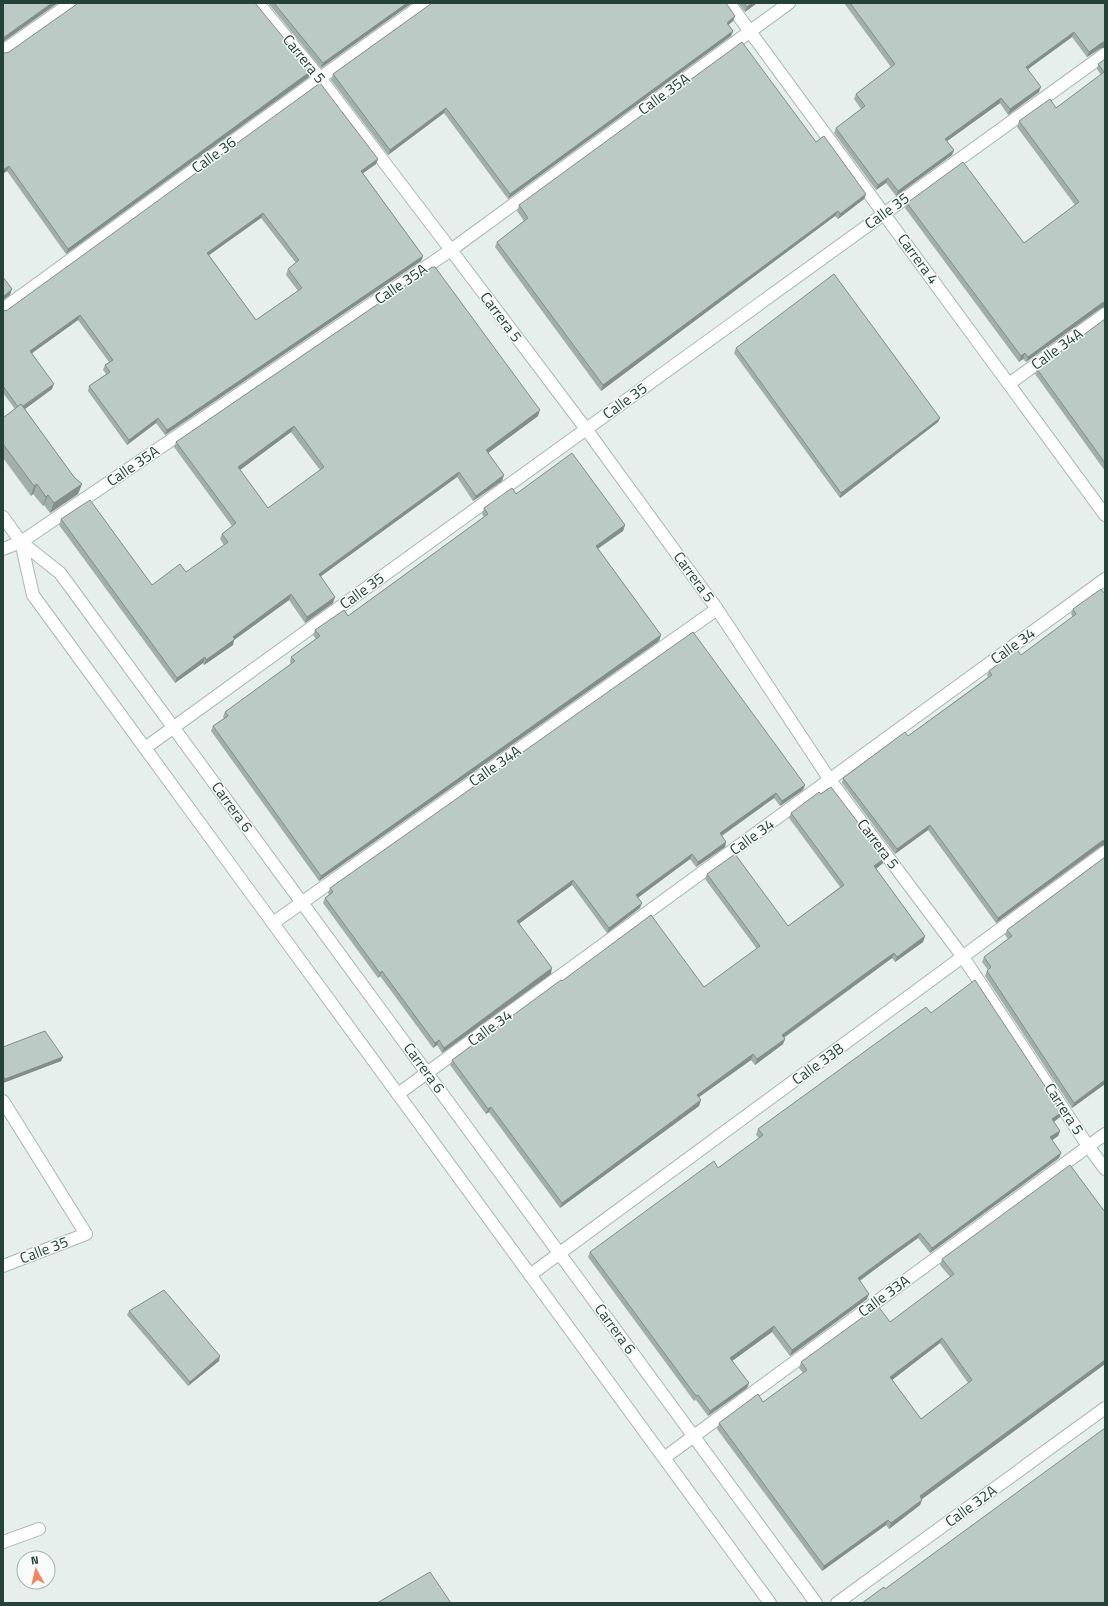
<svg xmlns="http://www.w3.org/2000/svg" width="1108" height="1606" viewBox="0 0 1108 1606" font-family="'Titillium Web',sans-serif">
<style>
.lines{fill:none;stroke-linecap:round;stroke-linejoin:round}
.minor-casing{stroke:#a8b8b2;stroke-width:14}
.minor{stroke:#fff;stroke-width:12}
.wall{fill:#a1aea9;fill-rule:evenodd}
.shaded-wall{fill:#838d89}
.building{fill:#bbcac4;stroke:#838d89;fill-rule:evenodd}
.labels{text-anchor:middle;stroke-width:3;stroke-linejoin:round;paint-order:stroke}
.street-label{font-size:15px;fill:#24423a;stroke:#f7fbf9}
</style>
<rect width="100%" height="100%" fill="#e6efeb"/>
<g class="lines">
<defs>
<g id="minor">
<polyline points="258,3 320,78 451,250 586,429 717,609 830,780 963,957 1088,1146 1105,1169"/>
<polyline points="729,3 1105,515"/>
<polyline points="3,51 71,3"/>
<polyline points="3,309 320,78 425,3"/>
<polyline points="1009,384 1105,314"/>
<polyline points="3,517 21,542 60,573 816,1603"/>
<polyline points="21,542 33,595 770,1603"/>
<polyline points="3,549 21,542 451,250 789,3"/>
<polyline points="145,748 1105,54"/>
<polyline points="273,923 717,609"/>
<polyline points="398,1094 1105,579"/>
<polyline points="3,1101 86,1234 3,1266"/>
<polyline points="530,1275 1105,852"/>
<polyline points="664,1458 1105,1134"/>
<polyline points="3,1542 39,1529"/>
<polyline points="837,1603 1105,1408"/>
</g>
</defs>
<use href="#minor" class="minor-casing"/>
<use href="#minor" class="minor"/>
</g>
<g class="wall">
<polygon points="268,3 412,3 321,68"/>
<polygon points="738,3 757,3 745,12"/>
<polygon points="844,3 1105,3 1101,48 1087,57 1072,37 1028,69 1039,92 1008,115 1000,103 947,141 954,150 952,155 896,196 886,183 876,190 834,133 836,128 861,109 854,99 856,94 891,67"/>
<polygon points="431,4 735,16 733,21 728,25 733,31 731,36 508,199 444,113 388,155 331,80 333,74"/>
<polygon points="5,53 311,71 309,77 66,254 7,171"/>
<polygon points="1105,59 1105,307 1101,308 1026,362 1023,359 1019,362 905,208 907,203 1024,243 1075,205 1017,127 1019,121 1056,108 1101,75 1097,69 1098,64"/>
<polygon points="816,142 866,194 864,199 838,219 835,216 601,391 495,247 497,242 524,221 517,211 519,205"/>
<path d="M378,159L376,164L363,173L423,256L421,261L165,435L156,423L127,445L88,391L89,386L106,374L103,370L105,365L109,362L78,320L32,353L52,389L25,409L74,477L82,484L78,494L50,513L44,505L43,506L33,494L31,496L3,458V418L15,409L3,393V310L6,311ZM261,218L296,263L288,269L286,275L298,291L256,320L209,255Z"/>
<path d="M432,267L538,416L488,453L504,475L502,481L473,501L457,477L321,576L333,603L305,623L289,600L234,640L233,645L204,665L203,663L175,683L59,525L61,519L152,585L186,572L224,545L220,539L222,534L232,526L174,447L176,442ZM291,432L320,470L268,508L240,470Z"/>
<polygon points="1105,319 1105,471 1035,374 1037,369"/>
<polygon points="736,348 940,418 938,422 840,498 734,353"/>
<polygon points="516,494 625,525 623,531 598,549 661,635 659,641 319,881 211,731 213,726 224,718 223,717 225,712 291,664 290,662 291,657 316,639 313,635 315,630 348,616 484,517 482,514 484,508"/>
<polygon points="1105,592 1105,845 1101,846 996,923 928,830 895,854 842,783 843,778 908,736 988,677 987,676 989,671 1021,655 1073,617 1071,614 1073,609"/>
<polygon points="805,785 803,790 780,806 774,798 722,836 726,842 725,847 696,867 690,859 638,897 640,908 607,933 572,885 544,905 519,923 551,974 442,1053 437,1045 433,1048 380,976 378,978 323,903 325,898 329,895 328,893 330,888"/>
<polygon points="821,794 885,858 883,863 876,869 925,936 923,942 895,962 892,958 864,979 784,1038 785,1039 783,1044 755,1065 751,1060 699,1097 701,1100 699,1106 560,1208 489,1112 486,1114 450,1065 452,1060 562,981 704,987 757,949 705,879 707,874 788,926 840,887 789,818 791,813"/>
<polygon points="1105,857 1105,1084 1072,1108 985,976 987,971 988,970 982,962 984,957 1008,939 1005,935 1007,930"/>
<polygon points="931,1013 1060,1117 1053,1122 1060,1131 1058,1136 1052,1140 1061,1153 1059,1158 930,1253 918,1238 890,1258 860,1281 867,1299 790,1356 772,1332 732,1361 749,1383 747,1388 708,1416 696,1400 694,1401 588,1257 590,1252 718,1168 759,1138 756,1135 758,1129"/>
<polygon points="3,1047 63,1057 61,1061 3,1083"/>
<path d="M1105,1212V1364L922,1499L920,1505L889,1529L886,1525L822,1571L717,1429L719,1423L763,1402L803,1373L799,1368L801,1362L890,1322L950,1277L940,1265L942,1259ZM940,1343L968,1383L921,1419L892,1380Z"/>
<polygon points="129,1311 219,1361 188,1386 127,1315"/>
</g>
<g class="shaded-wall">
<polygon points="52,3 58,3 3,42 3,38"/>
<polygon points="407,3 412,3 321,68 323,63"/>
<polygon points="752,3 757,3 745,12 747,7"/>
<polygon points="735,16 733,21 725,28 727,23"/>
<polygon points="733,31 731,36 508,199 510,194"/>
<polygon points="1074,32 1072,37 1024,72 1026,67"/>
<polygon points="1103,42 1105,42 1105,48 1101,48 1087,57 1089,52"/>
<polygon points="311,71 309,77 66,254 68,249"/>
<polygon points="1041,87 1039,92 1008,115 1010,109"/>
<polygon points="1001,98 1000,103 943,144 945,139"/>
<polygon points="446,108 444,113 388,155 390,150"/>
<polygon points="954,150 952,155 896,196 898,191"/>
<polygon points="378,159 376,164 359,176 361,171"/>
<polygon points="9,166 7,171 3,174 3,170"/>
<polygon points="888,178 886,183 876,190 878,185"/>
<polygon points="866,194 864,199 838,219 840,214"/>
<polygon points="838,211 835,216 601,391 603,385"/>
<polygon points="263,213 261,218 205,258 207,253"/>
<polygon points="423,256 421,261 165,435 167,430"/>
<polygon points="12,289 10,295 3,300 3,297"/>
<polygon points="1105,302 1105,307 1101,308 1026,362 1028,357 1102,303"/>
<polygon points="80,315 78,320 28,356 30,351"/>
<polygon points="1025,353 1023,359 1019,362 1021,356"/>
<polygon points="54,384 52,389 18,414 20,409"/>
<polygon points="540,410 538,416 484,456 486,450"/>
<polygon points="158,418 156,423 127,445 129,440"/>
<polygon points="940,418 938,422 840,498 841,493"/>
<polygon points="294,426 291,432 236,473 238,467"/>
<polygon points="459,472 457,477 317,579 319,574"/>
<polygon points="504,475 502,481 473,501 476,496"/>
<polygon points="37,484 33,494 31,496 34,486"/>
<polygon points="82,484 78,494 50,513 54,503"/>
<polygon points="48,495 44,505 43,506 46,497"/>
<polygon points="625,525 623,531 594,551 596,546"/>
<polygon points="291,594 289,600 234,640 233,645 204,665 206,660 233,637"/>
<polygon points="335,597 333,603 305,623 307,617"/>
<polygon points="661,635 659,641 319,881 321,876"/>
<polygon points="205,657 203,663 175,683 177,678"/>
<polygon points="805,785 803,790 780,806 782,801"/>
<polygon points="776,793 774,798 718,838 720,833"/>
<polygon points="930,825 928,830 895,854 897,849"/>
<polygon points="1105,840 1105,845 1101,846 996,923 998,918 1102,841"/>
<polygon points="726,842 725,847 696,867 698,862"/>
<polygon points="692,854 690,859 635,900 636,895"/>
<polygon points="885,858 883,863 872,872 874,866"/>
<polygon points="573,880 572,885 516,926 517,921"/>
<polygon points="642,903 640,908 607,933 609,928"/>
<polygon points="925,936 923,942 895,962 897,957"/>
<polygon points="894,953 892,958 780,1040 782,1035"/>
<polygon points="552,968 551,974 442,1053 444,1048"/>
<polygon points="382,971 380,976 378,978 380,973"/>
<polygon points="785,1039 783,1044 755,1065 757,1059"/>
<polygon points="439,1040 437,1045 433,1048 435,1043"/>
<polygon points="753,1054 751,1060 695,1100 697,1095"/>
<polygon points="63,1057 61,1061 3,1083 5,1079"/>
<polygon points="1105,1080 1105,1084 1072,1108 1074,1103"/>
<polygon points="701,1100 699,1106 560,1208 562,1203"/>
<polygon points="491,1107 489,1112 486,1114 488,1109"/>
<polygon points="1062,1112 1060,1117 1050,1125 1052,1119"/>
<polygon points="1060,1131 1058,1136 1048,1143 1050,1137"/>
<polygon points="1061,1153 1059,1158 930,1253 932,1248"/>
<polygon points="920,1233 918,1238 856,1283 858,1278"/>
<polygon points="869,1294 867,1299 790,1356 792,1350"/>
<polygon points="774,1326 772,1332 728,1364 730,1358"/>
<polygon points="942,1338 940,1343 888,1383 890,1377"/>
<polygon points="220,1356 219,1361 188,1386 190,1382"/>
<polygon points="1105,1360 1105,1364 918,1502 920,1496"/>
<polygon points="749,1383 747,1388 708,1416 710,1411"/>
<polygon points="922,1500 920,1505 889,1529 891,1523"/>
<polygon points="888,1520 886,1525 822,1571 824,1566"/>
</g>
<g class="building">
<polygon points="3,3 52,3 3,38"/>
<polygon points="78,3 255,3 311,71 68,249 9,166 3,170 3,52 5,53 9,52 77,4"/>
<polygon points="274,3 407,3 323,63"/>
<polygon points="432,3 726,3 735,16 727,23 733,31 510,194 446,108 390,150 333,74"/>
<polygon points="744,3 752,3 747,7"/>
<polygon points="850,3 1105,3 1105,42 1103,42 1089,52 1074,32 1026,67 1041,87 1010,109 1001,98 945,139 954,150 898,191 888,178 878,185 836,128 865,106 856,94 895,64"/>
<polygon points="742,42 816,142 824,136 866,194 840,214 838,211 603,385 497,242 528,218 519,205"/>
<polygon points="1105,59 1105,302 1102,303 1028,357 1025,353 1021,356 907,203 963,162 1024,243 1079,202 1019,121 1050,99 1056,108 1104,72 1098,64"/>
<path d="M320,83L378,159L361,171L423,256L167,430L158,418L129,440L89,386L110,372L105,365L113,360L80,315L30,351L54,384L23,406L21,404L18,407L3,386V310L6,311ZM263,213L299,260L288,269L302,288L256,320L207,253Z"/>
<path d="M432,267H435L540,410L486,450L504,475L476,496L459,472L319,574L335,597L307,617L291,594L233,637L235,639L206,660L205,657L177,678L61,519L90,500L152,585L180,564L186,572L228,542L222,534L236,523L176,442ZM294,426L324,467L268,508L238,467Z"/>
<polygon points="834,274 940,418 841,493 736,348"/>
<polygon points="3,277 12,289 3,297"/>
<polygon points="1105,319 1105,463 1037,369"/>
<polygon points="21,404 74,477 82,484 54,503 48,495 46,497 37,484 34,486 3,444 3,418"/>
<polygon points="572,453 625,525 596,546 661,635 321,876 213,726 228,716 225,712 295,661 291,657 320,636 315,630 344,610 348,616 488,514 484,508 512,488 516,494"/>
<polygon points="1101,589 1104,593 1105,592 1105,840 1102,841 998,918 930,825 897,849 843,778 905,732 908,736 992,675 989,671 1017,650 1021,655 1076,614 1073,609"/>
<polygon points="693,632 805,785 782,801 776,793 720,833 726,842 698,862 692,854 636,895 642,903 609,928 573,880 517,921 552,968 444,1048 439,1040 435,1043 382,971 380,973 325,898 333,892 330,888"/>
<polygon points="831,787 885,858 874,866 925,936 897,957 894,953 866,973 782,1035 785,1039 757,1059 753,1054 697,1095 701,1100 562,1203 491,1107 488,1109 452,1060 561,980 562,981 651,915 704,987 760,946 707,874 735,854 788,926 844,885 791,813 819,792 821,794"/>
<polygon points="1105,857 1105,1080 1074,1103 987,971 991,967 984,957 1012,936 1007,930"/>
<polygon points="975,980 1062,1112 1052,1119 1060,1131 1050,1137 1061,1153 932,1248 920,1233 892,1253 858,1278 869,1294 792,1350 774,1326 730,1358 749,1383 710,1411 698,1395 696,1396 590,1252 714,1161 718,1168 763,1135 758,1129 926,1007 931,1013"/>
<polygon points="45,1031 63,1057 5,1079 3,1076 3,1047"/>
<path d="M1070,1165L1105,1212V1360L920,1496L922,1500L891,1523L888,1520L824,1566L719,1423L758,1394L763,1402L807,1370L801,1362L878,1306L890,1322L954,1274L942,1259ZM942,1338L972,1380L921,1419L890,1377Z"/>
<polygon points="164,1290 220,1356 190,1382 129,1311"/>
<polygon points="1105,1428 1105,1603 862,1603 884,1587 885,1589 963,1532"/>
<polygon points="430,1572 451,1603 377,1603"/>
</g>
<g class="labels">
<g class="street-label">
<text transform="translate(304 59) rotate(51)" y="5">Carrera 5</text>
<text transform="translate(664 94) rotate(-36)" y="5">Calle 35A</text>
<text transform="translate(214 155) rotate(-36)" y="5">Calle 36</text>
<text transform="translate(887 211) rotate(-36)" y="5">Calle 35</text>
<text transform="translate(918 259) rotate(54)" y="5">Carrera 4</text>
<text transform="translate(401 284) rotate(-34)" y="5">Calle 35A</text>
<text transform="translate(501 317) rotate(53)" y="5">Carrera 5</text>
<text transform="translate(1057 349) rotate(-36)" y="5">Calle 34A</text>
<text transform="translate(625 401) rotate(-36)" y="5">Calle 35</text>
<text transform="translate(133 466) rotate(-34)" y="5">Calle 35A</text>
<text transform="translate(694 577) rotate(54)" y="5">Carrera 5</text>
<text transform="translate(362 591) rotate(-36)" y="5">Calle 35</text>
<text transform="translate(1013 646) rotate(-36)" y="5">Calle 34</text>
<text transform="translate(495 766) rotate(-35)" y="5">Calle 34A</text>
<text transform="translate(232 807) rotate(54)" y="5">Carrera 6</text>
<text transform="translate(752 837) rotate(-36)" y="5">Calle 34</text>
<text transform="translate(878 844) rotate(53)" y="5">Carrera 5</text>
<text transform="translate(490 1028) rotate(-36)" y="5">Calle 34</text>
<text transform="translate(818 1064) rotate(-36)" y="5">Calle 33B</text>
<text transform="translate(424 1068) rotate(54)" y="5">Carrera 6</text>
<text transform="translate(1064 1109) rotate(57)" y="5">Carrera 5</text>
<text transform="translate(44 1250) rotate(-21)" y="5">Calle 35</text>
<text transform="translate(884 1296) rotate(-36)" y="5">Calle 33A</text>
<text transform="translate(615 1329) rotate(54)" y="5">Carrera 6</text>
<text transform="translate(971 1506) rotate(-36)" y="5">Calle 32A</text>
</g>
</g>
<rect width="1108" height="1606" fill="none" stroke="#24423a" stroke-width="8"/>
<g transform="translate(36 1570) rotate(352)"><circle r="19" fill="#f7fbf9" stroke="#a3b1ad"/>
<path d="M0-3L7 15L0 10L-7 15Z" fill="#f4845f"/>
<text y="-6" font-size="11" font-weight="bold" text-anchor="middle" fill="#24423a">N</text>
</g>
</svg>
